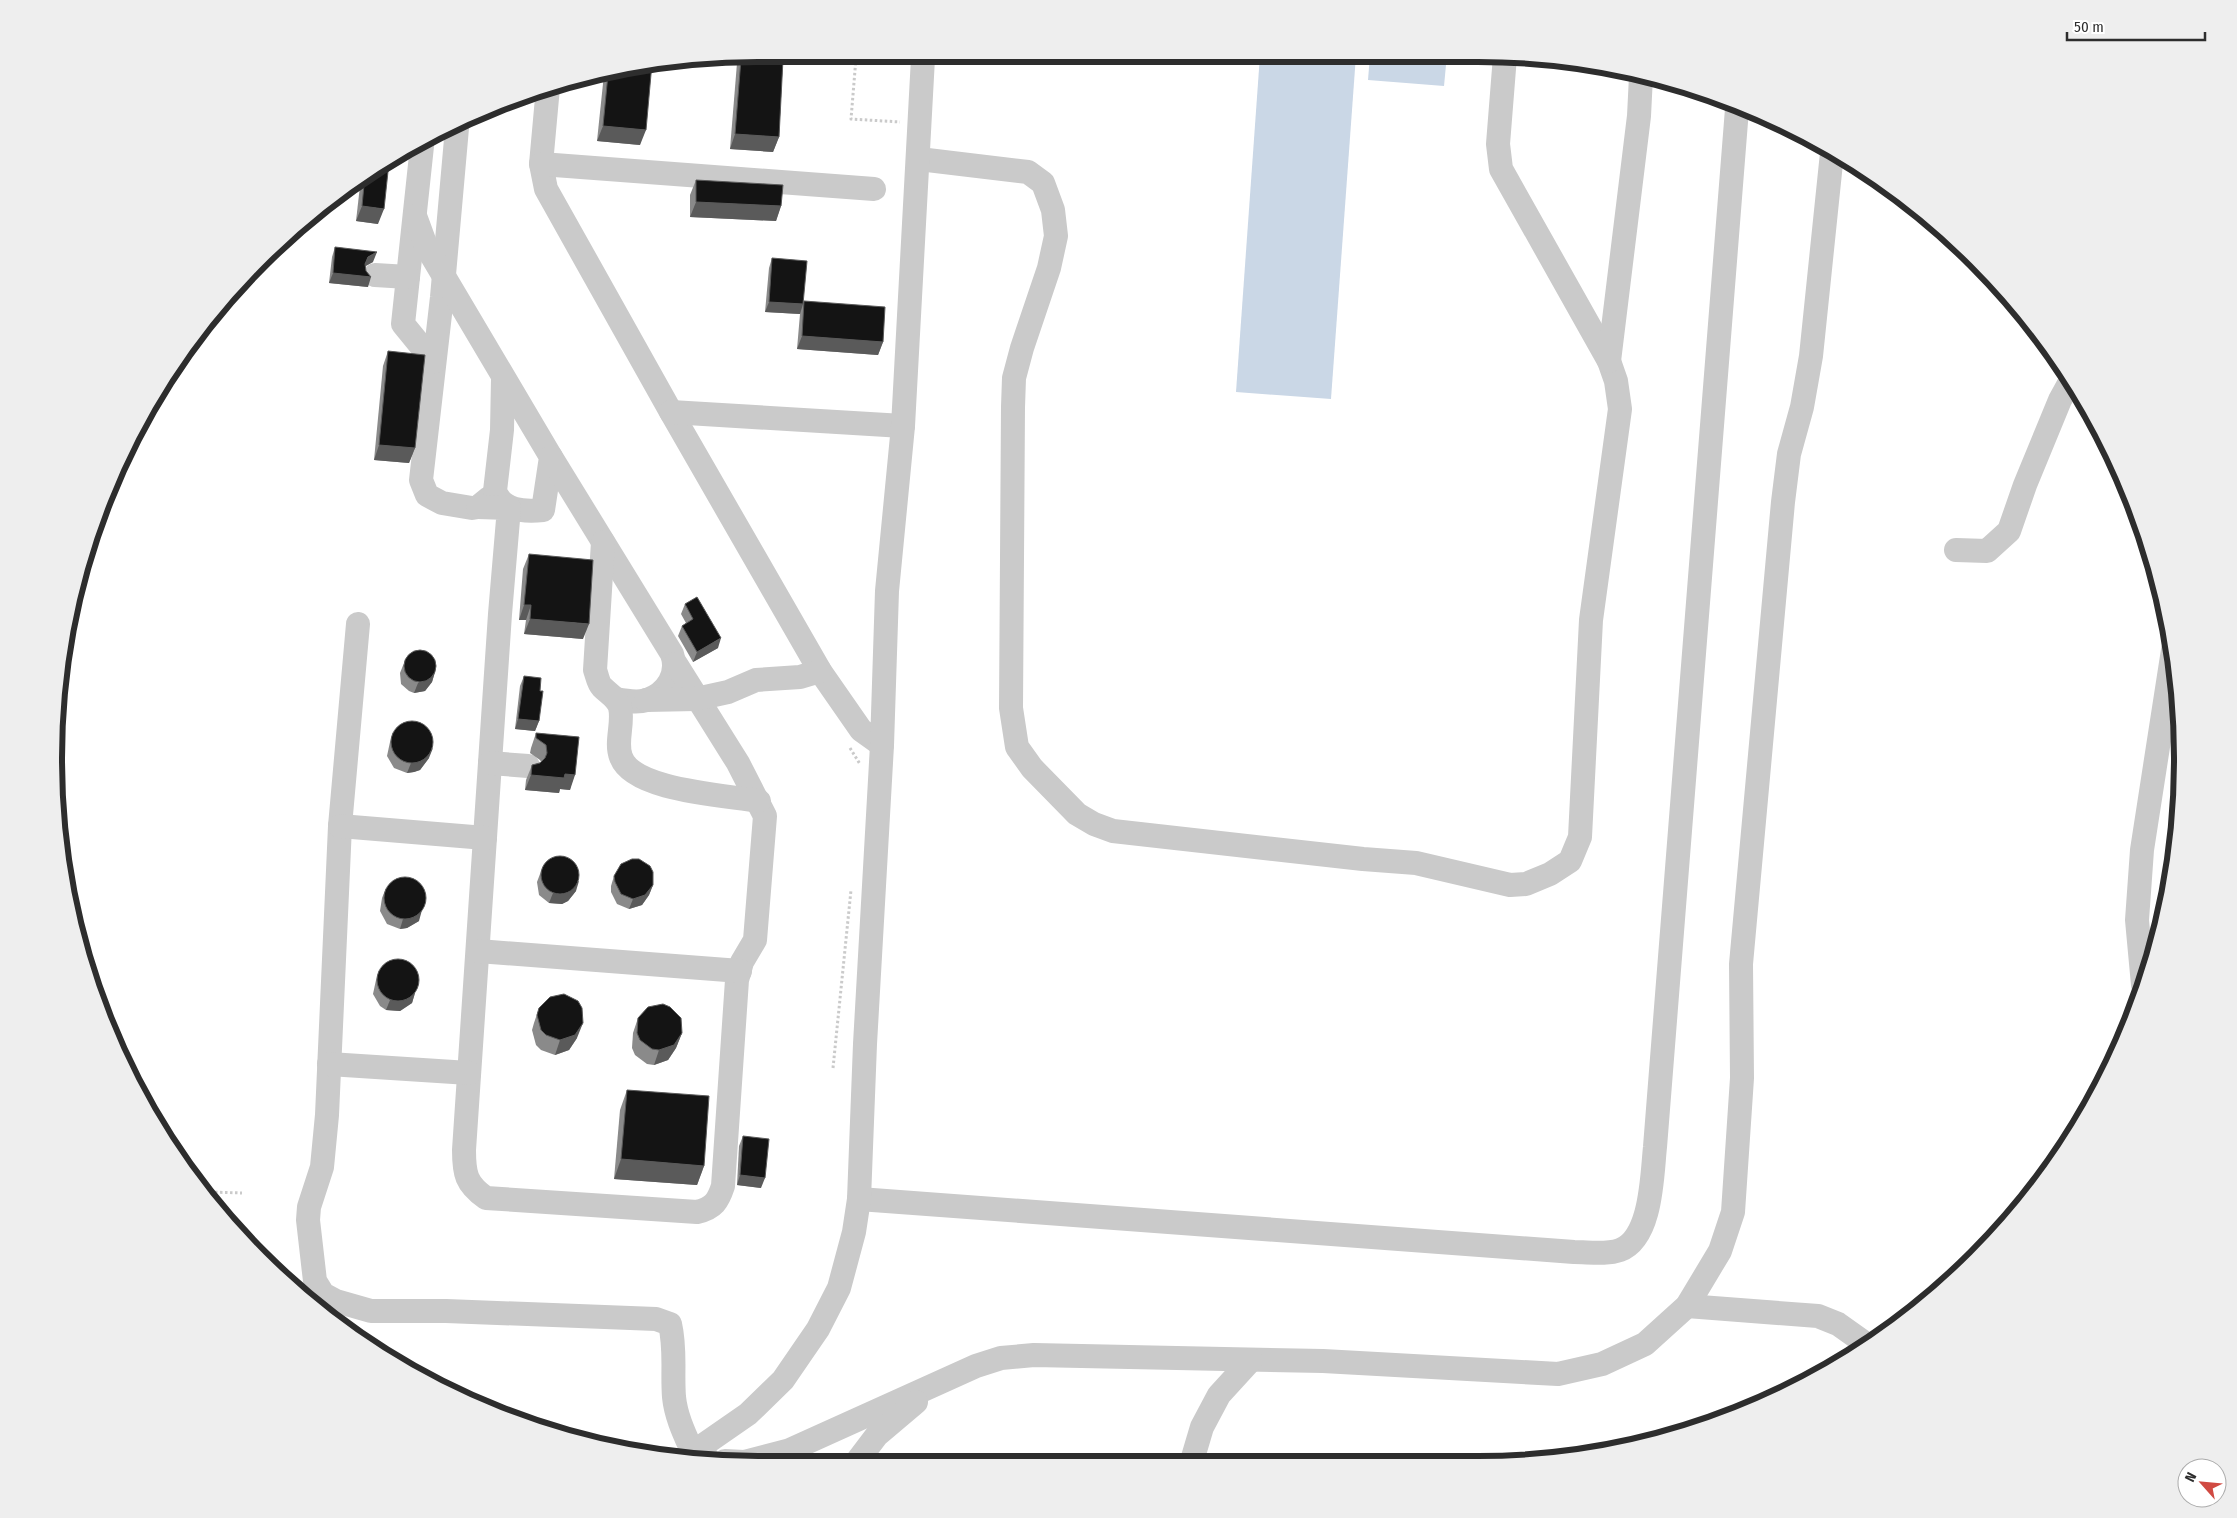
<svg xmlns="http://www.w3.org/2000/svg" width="2237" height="1518" viewBox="0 0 2237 1518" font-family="'Fira Sans Condensed',sans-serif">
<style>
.water{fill:#cad7e6}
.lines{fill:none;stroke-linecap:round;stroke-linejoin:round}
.path{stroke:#cacaca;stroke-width:3;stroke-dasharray:2.5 2.5;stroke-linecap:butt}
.minor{stroke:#cacaca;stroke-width:24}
.wall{fill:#8a8a8a}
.shaded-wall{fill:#5a5a5a}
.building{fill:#141414;stroke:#5a5a5a}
.rim{fill:none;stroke:#2d2d2d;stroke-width:6}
</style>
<rect width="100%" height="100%" fill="#fff"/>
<g class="water">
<polygon points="1447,54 1444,86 1368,80 1370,55"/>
<polygon points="1245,55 1244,62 1160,56"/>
<polygon points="1260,55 1356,55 1331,399 1236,392"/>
</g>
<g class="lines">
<g class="path">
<polyline points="856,58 851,119 900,122"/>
<polyline points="850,748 860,764"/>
<polyline points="833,1068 851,890"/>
<polyline points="210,1192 242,1193"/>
</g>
<g class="minor">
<polyline points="548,87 541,164 546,189 671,412 820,671 861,730 882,745"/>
<polyline points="457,128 442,297 421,480 427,495 442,503 472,508 478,507 489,498"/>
<polyline points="422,146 403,324 434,362"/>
<polyline points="919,159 1028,172 1043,183 1053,210 1056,236 1049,268 1022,348 1014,378 1013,407 1011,708 1017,747 1032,768 1077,814 1094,824 1113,831 1363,859 1416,863 1510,885 1526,884 1550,874 1570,861 1580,837 1591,620 1620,409 1616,381 1609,361 1501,169 1498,144 1505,56"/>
<polyline points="541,164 874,189"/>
<path d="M415,216L426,246L551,457L543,510C524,512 502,511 495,491L502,430L503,379"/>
<polyline points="375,275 408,277"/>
<polyline points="1609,361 1639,116 1641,76"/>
<polyline points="671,412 903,426"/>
<path d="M551,457L672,654C679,674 667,693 647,700C637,703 626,701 616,699"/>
<path d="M478,507L509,508L500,614L464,1150C464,1174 466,1184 486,1198L697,1212C714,1208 718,1201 723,1186L737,980L742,962L755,940L765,816L738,763L676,664"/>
<path d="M603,542L595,670C597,675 598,683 602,687C609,694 617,698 620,707C624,723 615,742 621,757C633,791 726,795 759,801"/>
<polyline points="1956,550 1987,551 2009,531 2025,485 2060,400 2071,380"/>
<path d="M358,624L340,826L327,1115L322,1167L309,1207L308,1220L315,1281L323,1294L336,1301L371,1311H446L656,1319L670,1324C676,1350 672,1371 674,1397C676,1417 685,1435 693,1453L708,1459"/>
<polyline points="646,700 696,699 728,692 756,680 800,677 820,671"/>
<polyline points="490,763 528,766"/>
<polyline points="340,826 485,838"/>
<polyline points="478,951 740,971"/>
<polyline points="2143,985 2137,920 2142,850 2173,650"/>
<polyline points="329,1064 469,1073"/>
<path d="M859,1199L1574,1252C1589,1252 1606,1255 1620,1250C1652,1238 1652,1174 1655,1147L1737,109"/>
<polyline points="1687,1306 1818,1316 1838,1324 1869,1346"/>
<polyline points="686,1457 748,1414 783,1380 818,1329 839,1288 854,1232 859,1199 865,1044 882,745 887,591 903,426 923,58"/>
<polyline points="725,1461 744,1462 790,1450 976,1366 1001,1358 1034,1355 1323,1361 1558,1374 1602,1364 1645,1344 1687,1306 1720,1251 1733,1212 1742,1078 1741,964 1783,502 1789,454 1802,407 1811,356 1832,153"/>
<polyline points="855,1464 877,1435 916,1402"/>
<polyline points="1191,1464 1202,1427 1219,1395 1251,1360"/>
</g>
</g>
<g class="wall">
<polygon points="738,59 783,59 779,137 773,152 730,149 737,63"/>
<polygon points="652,63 640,145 597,141 604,74"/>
<polygon points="367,173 378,224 356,221 361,177"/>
<polygon points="696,180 781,206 776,221 690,217 690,195"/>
<polygon points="335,247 373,262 365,266 368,287 329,283 332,257"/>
<polygon points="772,258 803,304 804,301 883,342 878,355 797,349 800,314 765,312 769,268"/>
<polygon points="388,351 415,448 409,463 374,460 383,366"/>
<polygon points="529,554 583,639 524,634 526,620 519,620 523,569"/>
<polygon points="685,604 718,648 693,662 678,636 682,626 686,623 681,614"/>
<polygon points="406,658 435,672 432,682 425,691 414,693 409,691 401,684 400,673"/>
<polygon points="524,676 540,691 539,721 535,731 515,729 520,686"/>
<polygon points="393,732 429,758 420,770 414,772 407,773 394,768 387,756 390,742"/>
<polygon points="536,733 579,737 570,790 560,789 559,793 525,790 526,780 532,765 541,762 540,760 530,753 531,748"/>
<polygon points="543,866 576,891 568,901 562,904 549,903 539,895 537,882"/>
<polygon points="614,876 653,885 649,895 642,905 629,909 617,904 611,892 611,886"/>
<polygon points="386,888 419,921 407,928 400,929 387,924 380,911 382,898"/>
<polygon points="379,970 415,993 412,1003 400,1011 386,1010 380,1006 373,994 376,980"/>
<polygon points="539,1008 577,1038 569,1050 555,1055 541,1050 536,1045 532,1030 534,1023"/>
<polygon points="638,1018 682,1033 676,1048 668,1060 654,1065 647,1064 635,1055 632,1048 633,1033"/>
<polygon points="627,1090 704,1166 697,1185 614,1179 620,1110"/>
<polygon points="743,1136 761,1188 737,1185 739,1146"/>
</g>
<g class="shaded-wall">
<polygon points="603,126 646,130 640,145 597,141"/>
<polygon points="735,134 779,137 773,152 730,149"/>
<polygon points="696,202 781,206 776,221 690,217"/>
<polygon points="362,206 384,209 378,224 356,221"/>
<polygon points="377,252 373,262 364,267 368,257"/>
<polygon points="333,273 371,277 368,287 329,283"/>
<polygon points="769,302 803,304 800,314 765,312"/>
<polygon points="802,336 883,342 878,355 797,349"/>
<polygon points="379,445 415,448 409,463 374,460"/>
<polygon points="524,605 531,605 526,620 519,620"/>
<polygon points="530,619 589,624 583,639 524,634"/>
<polygon points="721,638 718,648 693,662 697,652"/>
<polygon points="435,672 432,682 425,691 414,693 418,683"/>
<polygon points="518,719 539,721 535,731 515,729"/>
<polygon points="433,748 429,758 420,770 414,772 407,773 411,763"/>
<polygon points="565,774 575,775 570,790 560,789 559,793 525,790 531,775"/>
<polygon points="579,881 576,891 568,901 562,904 549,903 553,893"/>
<polygon points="653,885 649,895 642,905 629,909 633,899"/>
<polygon points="422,910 419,921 407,928 400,929 403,919"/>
<polygon points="415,993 412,1003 400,1011 386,1010 390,1000"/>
<polygon points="583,1023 577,1038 569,1050 555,1055 560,1040"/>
<polygon points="682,1033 676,1048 668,1060 654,1065 659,1050"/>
<polygon points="621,1159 704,1166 697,1185 614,1179"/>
<polygon points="740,1175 765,1178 761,1188 737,1185"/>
</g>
<g class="building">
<polygon points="741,59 783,59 779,137 735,134"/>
<polygon points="652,63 646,130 603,126 608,74"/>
<polygon points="389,162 384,209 362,206 365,174"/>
<polygon points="696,180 783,185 781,206 696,202"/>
<polygon points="335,247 377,252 368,257 365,264 366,271 371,277 333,273"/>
<polygon points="772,258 807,261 803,304 769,302"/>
<polygon points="804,301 885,307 883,342 802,336"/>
<polygon points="388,351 425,355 415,448 379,445"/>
<polygon points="529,554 593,560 589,624 530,619 531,605 524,605"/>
<polygon points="697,597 721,638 697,652 682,626 693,619 685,604"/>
<circle cx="420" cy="666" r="16"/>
<polygon points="524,676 541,678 540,691 543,691 539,721 518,719"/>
<circle cx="412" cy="742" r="21"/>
<polygon points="536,733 579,737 575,775 565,774 564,778 531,775 532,765 540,763 545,758 547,753 546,745 536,738"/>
<circle cx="560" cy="875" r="19"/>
<polygon points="632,859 639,859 650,866 653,872 653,885 645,895 633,899 621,894 615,882 614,876 621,864"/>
<circle cx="405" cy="898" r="21"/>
<circle cx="398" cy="980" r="21"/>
<polygon points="564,994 578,1001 582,1008 583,1023 575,1035 560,1040 546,1035 541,1030 537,1015 539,1008 550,997"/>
<polygon points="663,1004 670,1007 681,1018 682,1033 674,1045 659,1050 652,1049 640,1040 637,1033 638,1018 648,1007"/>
<polygon points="627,1090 709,1096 704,1166 621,1159"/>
<polygon points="743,1136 769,1139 765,1178 740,1175"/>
</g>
<path d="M0 0H2237V1518H0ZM758 62H1478A696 696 0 0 1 2174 758V760A696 696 0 0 1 1478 1456H758A696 696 0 0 1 62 760V758A696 696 0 0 1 758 62Z" fill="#eee" fill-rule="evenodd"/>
<path class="rim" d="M758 62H1478A696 696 0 0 1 2174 758V760A696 696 0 0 1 1478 1456H758A696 696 0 0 1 62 760V758A696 696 0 0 1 758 62Z"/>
<g transform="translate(2202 1483) rotate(297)"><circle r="24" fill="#ffffff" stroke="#ababab"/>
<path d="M0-4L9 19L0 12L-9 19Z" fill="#d04a42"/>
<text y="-8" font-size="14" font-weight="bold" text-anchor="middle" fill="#2d2d2d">N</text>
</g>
<path d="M2067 32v8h138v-8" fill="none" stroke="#2d2d2d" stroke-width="2.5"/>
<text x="2074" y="32" font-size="15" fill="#2d2d2d" stroke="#ffffff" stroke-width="4" paint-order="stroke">50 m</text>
</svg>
